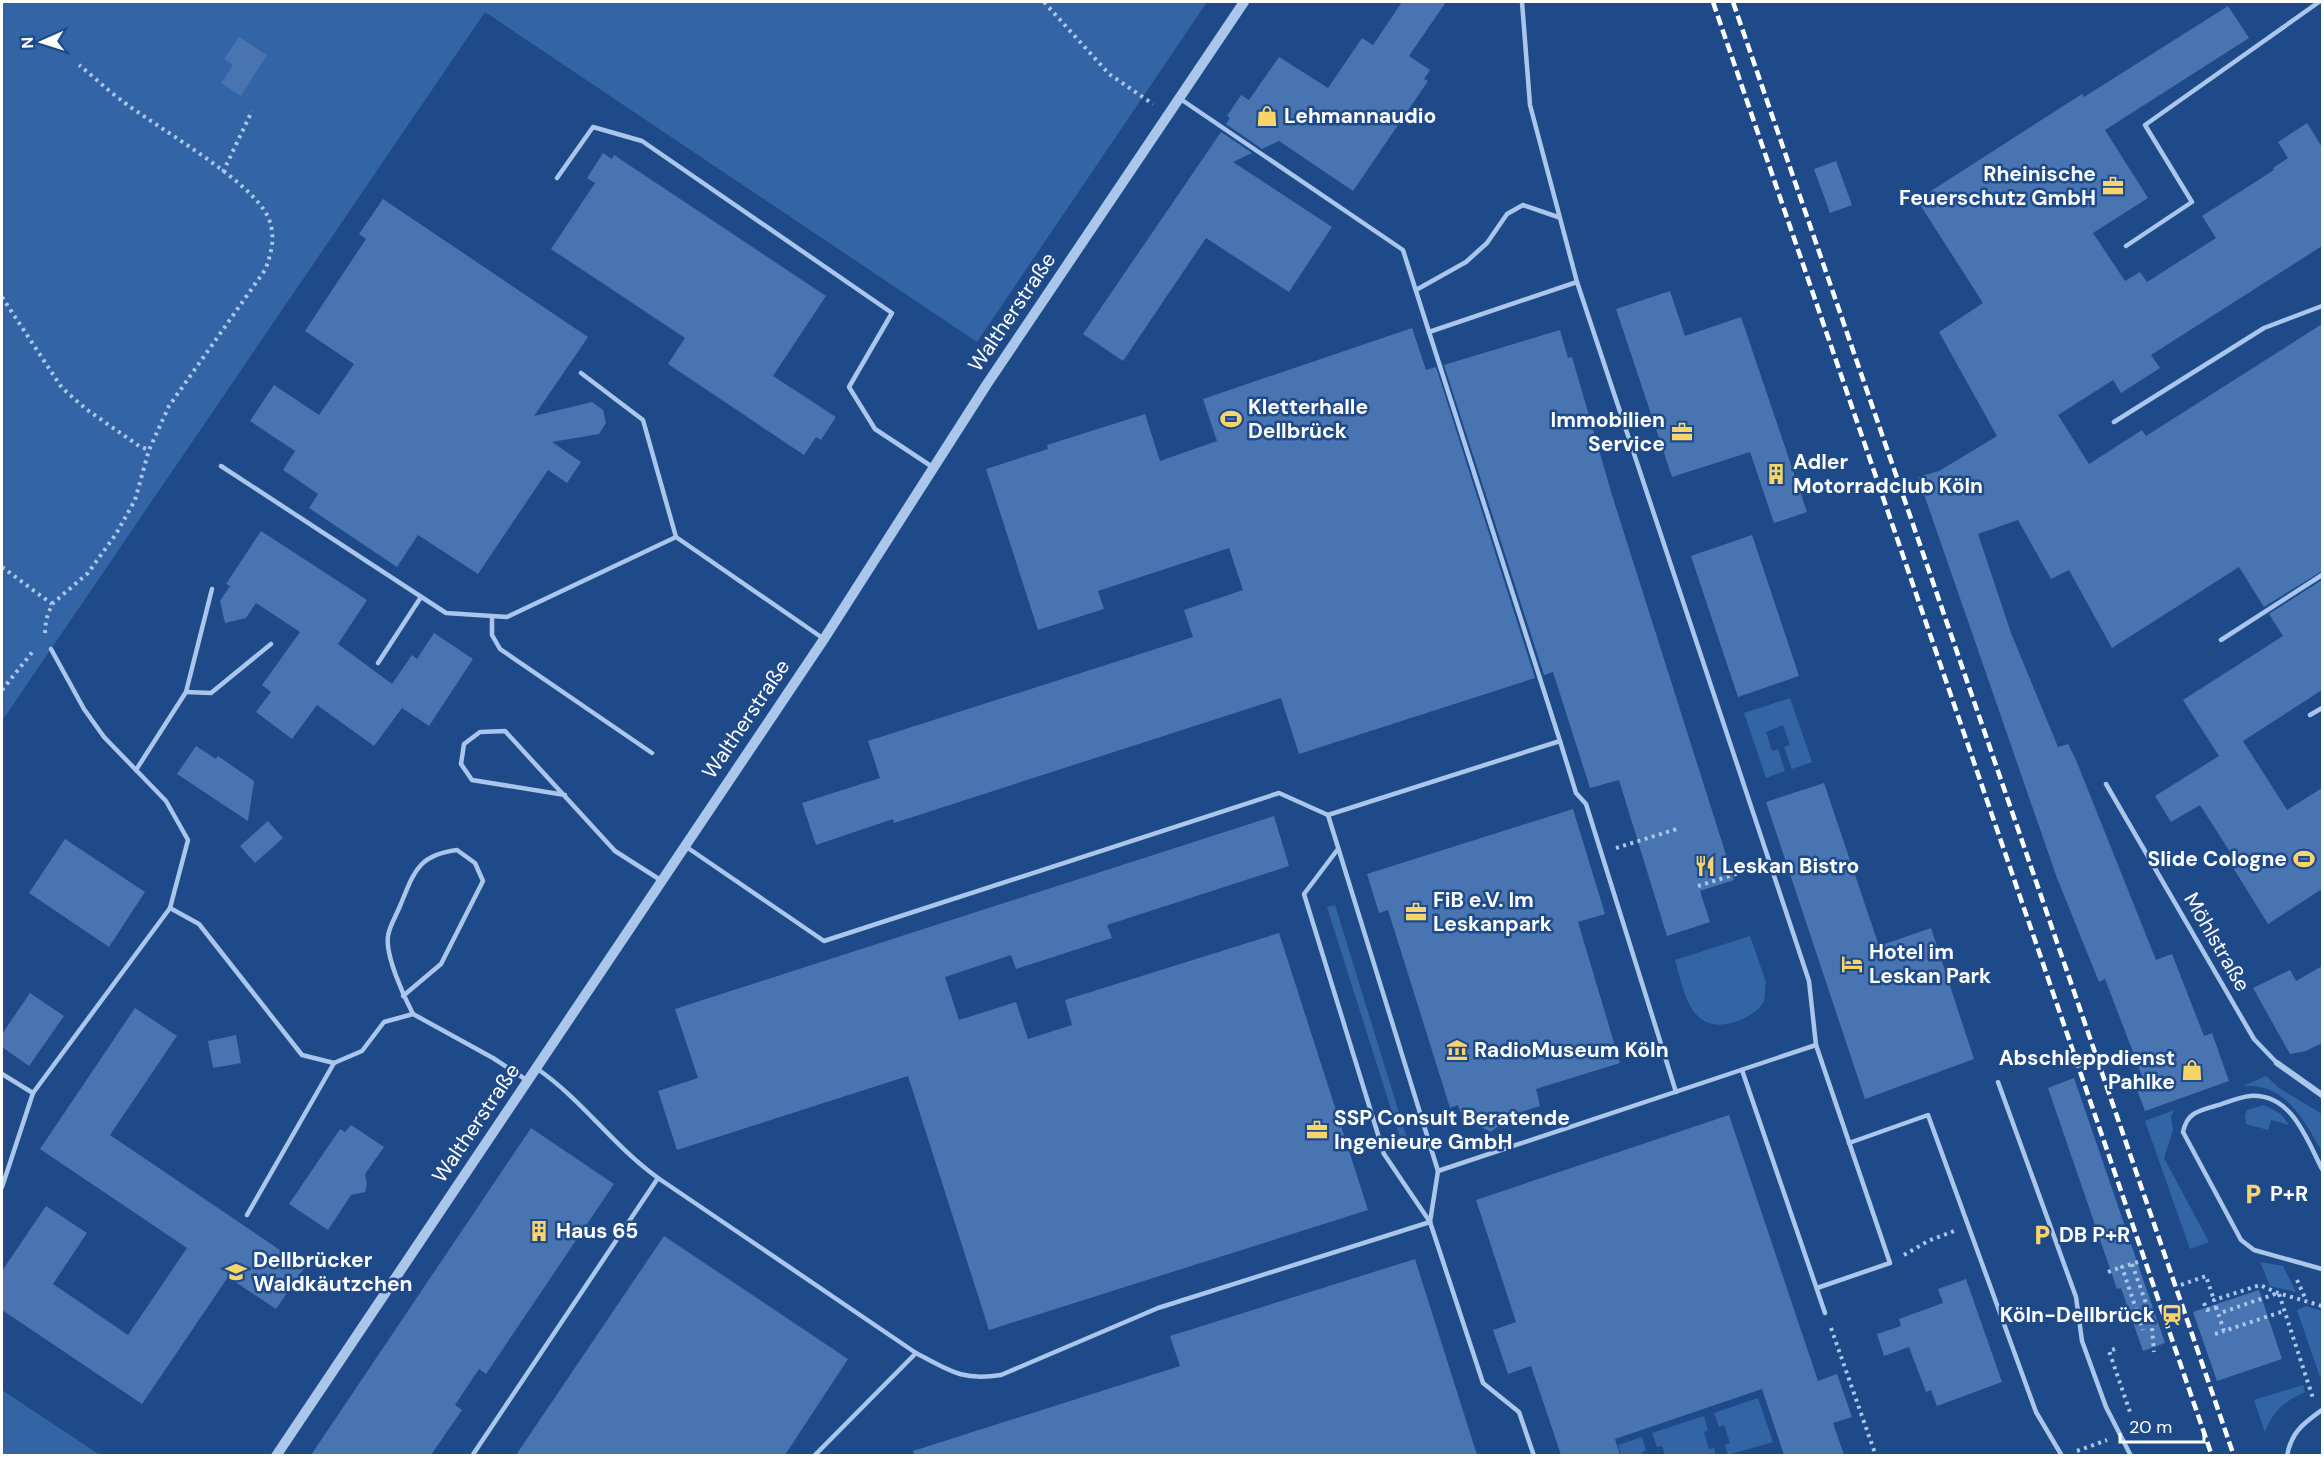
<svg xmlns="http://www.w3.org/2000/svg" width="2324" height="1457" viewBox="0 0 2324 1457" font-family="'DM Sans',sans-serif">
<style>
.green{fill:#3364a6}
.building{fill:#4874b1}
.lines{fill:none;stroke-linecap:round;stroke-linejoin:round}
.path{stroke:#aac6eb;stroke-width:4;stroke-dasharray:3 4.5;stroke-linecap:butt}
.service{stroke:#aac6eb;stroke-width:4.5}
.minor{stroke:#aac6eb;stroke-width:6}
.tertiary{stroke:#aac6eb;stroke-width:10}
.rail{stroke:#fff;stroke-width:4.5;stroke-dasharray:10 4.5;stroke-linecap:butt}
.labels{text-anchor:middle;stroke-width:5;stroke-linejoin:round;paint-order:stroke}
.poi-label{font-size:21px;font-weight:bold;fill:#fff;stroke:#1f4a89;text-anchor:start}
.street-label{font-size:21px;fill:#fff;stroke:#1f4a89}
</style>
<rect width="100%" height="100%" fill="#1f4a89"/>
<g class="green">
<polygon points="2,2 1207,2 977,342 485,12 2,721"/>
<polygon points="1790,698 1812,762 1792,769 1784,747 1790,745 1783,725 1766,732 1772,751 1778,749 1785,771 1766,778 1744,713"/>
<polygon points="1335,905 1409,1145 1403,1147 1327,907"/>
<path d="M1750,936L1766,982L1764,1001C1758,1012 1746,1019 1734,1022C1690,1036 1684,991 1675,960Z"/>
<path d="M2266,1076L2279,1088L2322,1114V1152C2304,1120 2286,1083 2243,1086Z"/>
<polygon points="2264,1105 2281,1114 2289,1125 2271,1120 2268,1130 2246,1124 2245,1116 2247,1110"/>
<polygon points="2174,1110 2171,1117 2173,1130 2164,1158 2209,1242 2190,1249 2145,1121"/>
<polygon points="2260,1262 2283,1266 2296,1292 2270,1286"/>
<polygon points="2306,1306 2322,1311 2322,1376 2320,1377 2297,1310"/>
<path d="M2303,1385L2305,1392C2285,1401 2273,1411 2265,1432L2254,1400Z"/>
<polygon points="2,1390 100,1455 2,1455"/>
<polygon points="1758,1398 1773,1442 1728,1455 1725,1445 1730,1443 1724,1425 1719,1427 1714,1413"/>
<polygon points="1704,1416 1708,1430 1704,1432 1709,1449 1714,1448 1716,1455 1665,1455 1662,1446 1657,1447 1652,1433"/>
<polygon points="1642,1437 1646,1450 1642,1452 1643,1455 1621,1455 1618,1445"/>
</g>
<g class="building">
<polygon points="1402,2 1446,2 1409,56 1430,70 1424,79 1428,81 1353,191 1279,141 1262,149 1226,124 1230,118 1227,116 1241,95 1249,100 1279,57 1328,88 1362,38 1373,45"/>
<polygon points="2228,6 2249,38 2105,130 2148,198 2093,233 2125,281 2140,272 2147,282 2216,238 2202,216 2274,170 2273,168 2288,158 2278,142 2307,123 2322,147 2322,246 2151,355 2160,368 2121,393 2113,380 2058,415 2089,464 2142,430 2146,436 2322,324 2322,571 2264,607 2239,567 2112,648 2069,570 2051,579 2018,520 1978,534 2011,633 2058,747 2068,744 2076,760 2156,960 2172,954 2204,1036 2212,1033 2229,1081 2145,1111 2137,1090 2146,1086 2105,979 2099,982 2057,878 1918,477 1939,471 1997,436 1939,332 1983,303 1917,200 2082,94 2084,97"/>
<polygon points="239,37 267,55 241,96 221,83 233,65 224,59"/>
<polygon points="1221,132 1252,153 1233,162 1332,227 1289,292 1206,238 1123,361 1083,334"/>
<polygon points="603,153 612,159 614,155 826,296 773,376 836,417 821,440 816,437 804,455 668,364 685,338 551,249 595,183 587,178"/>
<polygon points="1836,161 1852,205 1830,213 1814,169"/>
<polygon points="383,199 588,337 534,416 592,402 603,410 606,423 599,434 552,442 581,462 567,483 548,470 478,574 418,535 397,567 309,508 318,494 283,470 295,451 250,421 274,385 319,415 354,364 305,331 366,239 359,234"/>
<polygon points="1670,291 1685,336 1741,317 1807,512 1774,523 1750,452 1672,477 1616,309"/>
<polygon points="1412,328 1426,370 1436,367 1535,678 1299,754 1281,698 894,823 893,819 816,845 802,803 880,778 868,741 1193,637 1184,610 1243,590 1229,548 1098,591 1104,609 1038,630 986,469 1048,449 1047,445 1145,414 1160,461 1217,441 1203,399"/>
<polygon points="1560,330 1568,358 1572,357 1612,495 1734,880 1700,891 1710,922 1667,936 1619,780 1590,788 1553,672 1544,675 1444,365"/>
<polygon points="261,531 367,600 338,644 392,684 412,655 417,659 434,633 473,659 429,726 402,708 374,746 317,705 292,739 256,712 271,692 262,685 300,632 256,603 246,618 225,623 220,601 230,586 226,584"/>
<polygon points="1752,535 1799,676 1738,697 1691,556"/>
<polygon points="2322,580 2322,690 2243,741 2287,810 2322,788 2322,889 2268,924 2232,866 2237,863 2200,805 2171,822 2155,796 2219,756 2183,700 2283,636 2269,614"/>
<polygon points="196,746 216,759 218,756 254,781 248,821 177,774"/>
<polygon points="1824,783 1879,946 1931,928 1974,1059 1865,1099 1766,802"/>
<polygon points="1573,809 1605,914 1578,922 1620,1063 1536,1089 1540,1106 1511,1115 1491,1132 1462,1117 1458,1105 1450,1108 1388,910 1379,913 1367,874"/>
<polygon points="1274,816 1289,866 1107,925 1112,938 1016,969 1011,955 945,977 959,1020 1016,1002 1028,1039 1072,1025 1065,1000 1279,933 1368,1210 989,1330 908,1076 677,1150 658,1091 698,1078 675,1009"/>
<polygon points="268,821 283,838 255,863 240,846"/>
<polygon points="65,839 145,892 109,947 29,893"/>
<polygon points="2322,966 2322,1043 2306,1051 2290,1054 2253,988 2290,970 2296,981"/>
<polygon points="30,993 64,1016 29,1066 2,1047 2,1034"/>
<polygon points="135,1008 177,1036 110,1135 305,1267 276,1309 228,1277 142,1404 2,1310 2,1271 46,1206 87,1233 53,1284 128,1335 187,1248 40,1149"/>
<polygon points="236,1035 241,1063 213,1068 208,1041"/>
<polygon points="2074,1078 2165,1343 2143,1351 2121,1288 2117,1289 2048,1088"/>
<polygon points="1729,1115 1818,1381 1837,1374 1852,1417 1833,1423 1844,1455 1784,1455 1762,1389 1615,1439 1620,1455 1561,1455 1531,1366 1508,1374 1493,1330 1516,1322 1476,1200"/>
<polygon points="351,1125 384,1147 365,1174 367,1184 365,1192 351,1195 328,1230 289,1204 340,1129 345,1132"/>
<polygon points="531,1128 614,1184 486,1374 479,1369 455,1405 462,1410 431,1455 311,1455"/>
<polygon points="664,1236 848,1359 785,1455 516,1455"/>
<polygon points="1415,1259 1477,1455 914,1455 913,1451 1180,1366 1170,1336"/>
<polygon points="1966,1279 2002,1382 1937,1406 1931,1390 1926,1392 1909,1347 1884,1356 1877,1334 1901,1326 1899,1319 1943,1303 1938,1289"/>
<polygon points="2259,1290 2282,1359 2217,1381 2193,1312"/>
</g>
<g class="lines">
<g class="path">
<polyline points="1044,2 1109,74 1153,104"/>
<polyline points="223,172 252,111"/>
<polyline points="2,297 62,388 86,409 139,446 149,450"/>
<polyline points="2,567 52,604"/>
<path d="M45,633L46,620L52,604L88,573L116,534L135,500L149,450L169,406L265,270C272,252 276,235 268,217C250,179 157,128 121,100C106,89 93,76 79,65"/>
<polyline points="2,690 34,650"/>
<polyline points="1616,848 1680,828"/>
<polyline points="1698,886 1755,868"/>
<polyline points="1904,1255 1928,1241 1954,1231"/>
<polyline points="2138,1262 2122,1267 2143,1330"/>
<polyline points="2132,1264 2151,1317 2154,1352"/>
<polyline points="2108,1272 2122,1267"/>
<polyline points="2297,1280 2306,1300"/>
<polyline points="2181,1285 2206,1276 2214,1300"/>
<polyline points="2279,1294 2313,1398"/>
<polyline points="2204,1303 2207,1310 2216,1307 2214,1300 2260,1285 2278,1293 2322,1306"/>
<polyline points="2216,1307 2224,1331 2284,1311"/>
<polyline points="2223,1312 2278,1293"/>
<polyline points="1831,1328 1876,1456"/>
<polyline points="2215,1334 2224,1331"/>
<polyline points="2115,1349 2109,1351 2131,1415"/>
<polyline points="2077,1451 2107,1440"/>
</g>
<g class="service">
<polyline points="1522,2 1530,105 1577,282 1809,981 1816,1045 1890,1263 1817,1288"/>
<polyline points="1179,98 1403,250 1429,332 1577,282"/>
<polyline points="557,178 593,127 642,141 892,313 849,387 875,429 934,468"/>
<polyline points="2126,246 2192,202 2145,125 2319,2"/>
<polyline points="1416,290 1466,262 1487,243 1507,214 1523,205 1558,217"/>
<polyline points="1429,332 1560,741"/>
<polyline points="581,373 643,420 676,537 824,639"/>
<polyline points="2114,422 2264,328 2322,306"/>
<polyline points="221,466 446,613 507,617 676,537"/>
<polyline points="492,616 492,635 500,649 652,753"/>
<polyline points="2221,640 2322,575"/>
<polyline points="51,649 84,709 104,737 136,770"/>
<polyline points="378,663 421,597"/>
<polyline points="186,692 211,693 271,644"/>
<polyline points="2310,715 2322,708"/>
<polyline points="2106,784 2254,1039 2277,1063"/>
<polyline points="565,795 472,780 461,764 464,744 480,732 505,731 615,851 662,881"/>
<polyline points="685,846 824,941 1279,793 1328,815"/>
<polyline points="1338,849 1304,894 1384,1154 1430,1222 1483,1383 1519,1412 1534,1456"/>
<polyline points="170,908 199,924 302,1055 334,1063 362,1051 384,1022 413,1014 493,1058 528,1081"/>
<path d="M403,996L441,964L483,881L475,863L457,850C417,855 414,873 400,906C396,916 389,927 388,936C385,955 404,997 413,1014"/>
<path d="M536,1068C583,1100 611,1144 658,1178L916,1353C950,1371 962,1381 1001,1375L1158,1308L1430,1222"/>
<polyline points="1742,1070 1825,1313"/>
<polyline points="2,1074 33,1093"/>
<polyline points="1998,1082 2076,1297 2082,1341 2106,1407 2131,1456"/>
<path d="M1676,1092L1586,804L1576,793L1560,741L1328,815L1438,1171C1564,1129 1690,1087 1816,1045"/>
<polyline points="1849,1143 1928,1115 2036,1412 2062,1456"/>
<path d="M2322,1169C2307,1140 2292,1093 2250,1096C2239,1097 2226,1103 2215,1106C2198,1111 2187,1113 2183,1132L2241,1240L2254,1250L2322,1269"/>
<polyline points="2,1187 33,1093 170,908 188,840 166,801 136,770 186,692 212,589"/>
<polyline points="247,1215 334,1063"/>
<polyline points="1430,1222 1438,1171"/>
<polyline points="472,1456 658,1178"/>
<polyline points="814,1456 916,1353"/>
<path d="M2287,1456C2291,1432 2304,1423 2322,1410"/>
</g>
<polyline class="minor" points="2277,1063 2322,1095"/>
<polyline class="tertiary" points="276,1456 824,639 987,384 1244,2"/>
<g class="rail">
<polyline points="1713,2 2212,1456"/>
<polyline points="1733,2 2234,1456"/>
</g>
</g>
<defs>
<symbol id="shop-bare" viewBox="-9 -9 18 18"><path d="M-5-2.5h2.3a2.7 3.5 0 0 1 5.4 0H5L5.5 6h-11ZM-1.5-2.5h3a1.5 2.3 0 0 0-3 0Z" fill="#f9d46b" stroke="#1f4a89" stroke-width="2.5" paint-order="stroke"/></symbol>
<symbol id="office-bare" viewBox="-9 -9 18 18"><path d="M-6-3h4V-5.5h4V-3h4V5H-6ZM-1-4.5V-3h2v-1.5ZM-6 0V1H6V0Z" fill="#f9d46b" stroke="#1f4a89" stroke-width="2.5" paint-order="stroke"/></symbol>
<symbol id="stadium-bare" viewBox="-9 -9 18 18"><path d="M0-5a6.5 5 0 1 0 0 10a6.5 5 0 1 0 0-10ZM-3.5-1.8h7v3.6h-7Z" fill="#f9d46b" stroke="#1f4a89" stroke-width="2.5" paint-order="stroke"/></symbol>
<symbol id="building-bare" viewBox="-9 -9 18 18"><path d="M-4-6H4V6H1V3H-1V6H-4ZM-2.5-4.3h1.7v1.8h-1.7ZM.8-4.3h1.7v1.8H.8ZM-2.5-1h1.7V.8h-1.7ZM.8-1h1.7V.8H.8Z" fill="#f9d46b" stroke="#1f4a89" stroke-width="2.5" paint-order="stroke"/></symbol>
<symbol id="restaurant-bare" viewBox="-9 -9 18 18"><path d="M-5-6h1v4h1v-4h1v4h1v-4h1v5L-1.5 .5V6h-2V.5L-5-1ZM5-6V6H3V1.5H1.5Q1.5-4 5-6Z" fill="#f9d46b" stroke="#1f4a89" stroke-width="2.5" paint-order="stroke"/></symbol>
<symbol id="hotel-bare" viewBox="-9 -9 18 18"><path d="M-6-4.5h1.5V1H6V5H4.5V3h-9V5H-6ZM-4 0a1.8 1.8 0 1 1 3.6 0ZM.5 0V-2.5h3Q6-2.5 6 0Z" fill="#f9d46b" stroke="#1f4a89" stroke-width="2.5" paint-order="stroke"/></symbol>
<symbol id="museum-bare" viewBox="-9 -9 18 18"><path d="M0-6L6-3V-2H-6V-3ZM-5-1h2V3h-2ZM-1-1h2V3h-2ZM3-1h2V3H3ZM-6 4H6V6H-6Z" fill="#f9d46b" stroke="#1f4a89" stroke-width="2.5" paint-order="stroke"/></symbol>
<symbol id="parking-bare" viewBox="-9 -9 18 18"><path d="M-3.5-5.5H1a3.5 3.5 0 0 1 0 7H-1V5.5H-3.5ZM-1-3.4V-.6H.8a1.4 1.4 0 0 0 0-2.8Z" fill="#f9d46b" stroke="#1f4a89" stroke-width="2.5" paint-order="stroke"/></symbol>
<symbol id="school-bare" viewBox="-9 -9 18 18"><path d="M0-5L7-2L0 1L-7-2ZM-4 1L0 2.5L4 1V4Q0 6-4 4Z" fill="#f9d46b" stroke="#1f4a89" stroke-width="2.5" paint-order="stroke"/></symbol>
<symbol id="station-bare" viewBox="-9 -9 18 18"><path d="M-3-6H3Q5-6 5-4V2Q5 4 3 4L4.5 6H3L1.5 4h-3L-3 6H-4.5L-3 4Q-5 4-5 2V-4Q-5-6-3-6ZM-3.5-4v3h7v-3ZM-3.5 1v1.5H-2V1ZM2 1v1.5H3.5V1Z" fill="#f9d46b" stroke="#1f4a89" stroke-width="2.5" paint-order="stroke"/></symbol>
</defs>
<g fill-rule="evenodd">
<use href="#shop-bare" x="1252" y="101" width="30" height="30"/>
<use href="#office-bare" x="2098" y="171" width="30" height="30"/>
<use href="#stadium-bare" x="1216" y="404" width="30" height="30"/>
<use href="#office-bare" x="1667" y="417" width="30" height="30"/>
<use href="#building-bare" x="1761" y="459" width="30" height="30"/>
<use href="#stadium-bare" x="2289" y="844" width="30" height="30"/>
<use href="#restaurant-bare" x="1690" y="851" width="30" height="30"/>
<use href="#office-bare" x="1401" y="897" width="30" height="30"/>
<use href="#hotel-bare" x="1837" y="949" width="30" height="30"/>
<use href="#museum-bare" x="1442" y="1035" width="30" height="30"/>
<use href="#shop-bare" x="2177" y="1055" width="30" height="30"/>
<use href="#office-bare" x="1302" y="1115" width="30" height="30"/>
<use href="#parking-bare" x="2238" y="1179" width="30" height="30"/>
<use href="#building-bare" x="524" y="1216" width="30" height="30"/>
<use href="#parking-bare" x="2027" y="1220" width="30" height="30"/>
<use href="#school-bare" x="221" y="1257" width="30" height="30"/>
<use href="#station-bare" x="2157" y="1300" width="30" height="30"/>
</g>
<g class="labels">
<g class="poi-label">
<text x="1284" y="123">Lehmannaudio</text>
<text x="2096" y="181" text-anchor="end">Rheinische<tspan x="2096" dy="24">Feuerschutz GmbH</tspan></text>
<text x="1248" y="414">Kletterhalle<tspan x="1248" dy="24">Dellbrück</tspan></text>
<text x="1665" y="427" text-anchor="end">Immobilien<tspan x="1665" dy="24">Service</tspan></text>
<text x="1793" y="469">Adler<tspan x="1793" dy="24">Motorradclub Köln</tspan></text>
<text x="2287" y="866" text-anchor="end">Slide Cologne</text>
<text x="1722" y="873">Leskan Bistro</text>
<text x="1433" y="907">FiB e.V. Im<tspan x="1433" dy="24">Leskanpark</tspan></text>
<text x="1869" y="959">Hotel im<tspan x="1869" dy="24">Leskan Park</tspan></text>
<text x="1474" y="1057">RadioMuseum Köln</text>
<text x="2175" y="1065" text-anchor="end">Abschleppdienst<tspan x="2175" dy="24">Pahlke</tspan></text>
<text x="1334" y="1125">SSP Consult Beratende<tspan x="1334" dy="24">Ingenieure GmbH</tspan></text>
<text x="2270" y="1201">P+R</text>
<text x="556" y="1238">Haus 65</text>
<text x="2059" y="1242">DB P+R</text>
<text x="253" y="1267">Dellbrücker<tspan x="253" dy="24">Waldkäutzchen</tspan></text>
<text x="2155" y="1322" text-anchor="end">Köln-Dellbrück</text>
</g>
<g class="street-label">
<text transform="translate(1012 312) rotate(-56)" y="7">Waltherstraße</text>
<text transform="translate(746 719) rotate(-56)" y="7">Waltherstraße</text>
<text transform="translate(2217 942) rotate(60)" y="7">Möhlstraße</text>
<text transform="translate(476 1123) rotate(-56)" y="7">Waltherstraße</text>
</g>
</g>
<rect width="2324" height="1457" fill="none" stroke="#ffffff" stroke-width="6"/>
<g transform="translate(42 42) rotate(267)" stroke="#1f4a89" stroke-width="4.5" paint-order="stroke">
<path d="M0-4.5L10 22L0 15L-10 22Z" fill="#ffffff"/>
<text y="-9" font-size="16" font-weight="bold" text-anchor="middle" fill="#ffffff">N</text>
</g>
<path d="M2120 1433v9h84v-9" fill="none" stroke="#ffffff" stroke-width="3"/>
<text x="2129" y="1433" font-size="18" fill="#ffffff" stroke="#1f4a89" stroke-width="4.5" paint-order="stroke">20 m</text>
</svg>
